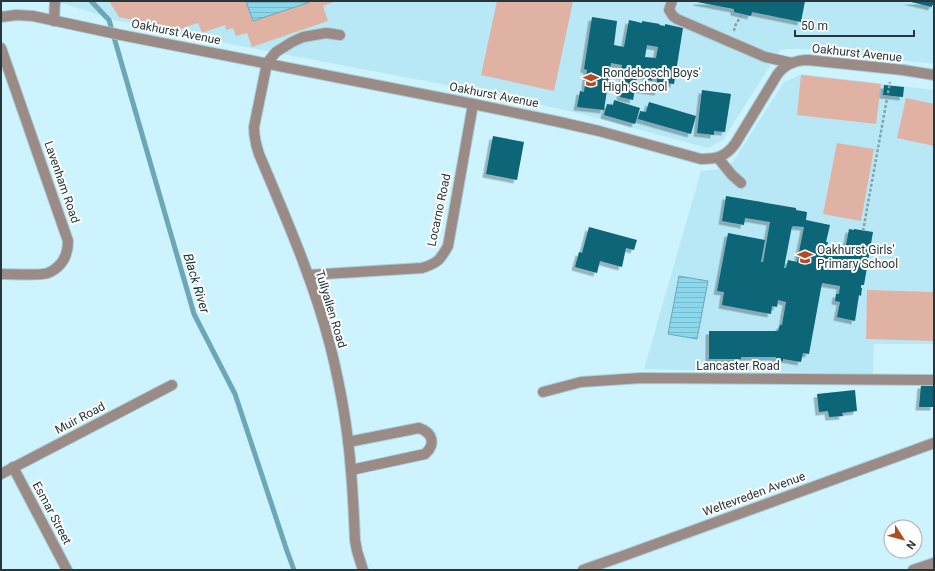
<svg xmlns="http://www.w3.org/2000/svg" width="935" height="571" viewBox="0 0 935 571" font-family="Roboto,sans-serif">
<style>
.built{fill:#b8e8f6}
.grass{fill:#e0b2a3}
.water{fill:url(#water-rules);stroke:#6da7b7}
.lines{fill:none;stroke-linecap:round;stroke-linejoin:round}
.stream{stroke:#6da7b7;stroke-width:5}
.building{fill:#086578;fill-rule:evenodd;filter:url(#shadow)}
.minor-casing{stroke:#abcdd7;stroke-width:12}
.path{stroke:#85a2aa;stroke-width:2.5;stroke-dasharray:3 2;stroke-linecap:butt}
.minor{stroke:#9a8b86;stroke-width:10}
.labels{text-anchor:middle;stroke-width:4;stroke-linejoin:round;paint-order:stroke}
.street-label{font-size:12px;fill:#26363a;stroke:#fff}
.poi-label{font-size:12px;fill:#26363a;stroke:#fff;text-anchor:start}
.water-label{font-size:13px;font-style:italic;fill:#11363f;stroke:#fff}
</style>
<defs>
<pattern id="water-rules" width="6" height="5" patternUnits="userSpaceOnUse"><rect width="6" height="5" fill="#8bd8ed"/><path d="M0 2.5h6" fill="none" stroke="#78bacc"/></pattern>
<filter id="shadow"><feDropShadow dx="-3.5" dy="3.5" stdDeviation="0" flood-color="#0004"/></filter>
</defs>
<rect width="100%" height="100%" fill="#ccf3fe"/>
<g class="built">
<polygon points="46,1 934,1 934,64 806,49 786,49 780,50 723,140 708,148 578,113 478,91 236,45 115,20 65,4 48,2"/>
<polygon points="802,74 934,90 934,344 874,344 873,374 644,369 701,171 722,169 733,162 784,82"/>
</g>
<g class="grass">
<polygon points="109,1 334,1 334,2 323,6 328,21 252,47 247,33 236,36 233,28 226,30 225,25 202,33 198,23 177,30 119,17"/>
<polygon points="497,1 573,1 554,91 481,75"/>
<polygon points="801,75 881,84 876,124 797,115"/>
<polygon points="906,98 934,104 934,146 897,138"/>
<polygon points="837,143 874,149 861,221 823,214"/>
<polygon points="867,290 934,292 934,341 866,339"/>
</g>
<g class="water">
<polygon points="246,1 309,1 310,2 253,21"/>
<polygon points="679,276 708,281 697,339 668,334"/>
</g>
<g class="lines">
<polyline class="stream" points="91,1 109,20 194,314 235,394 287,551 294,570"/>
</g>
<g class="building">
<polygon points="697,1 805,1 801,22 752,12 751,16 734,12 734,9 697,2"/>
<polygon points="907,1 934,1 934,3 933,5 932,5 932,7"/>
<path d="M592,17L617,21L614,45L624,47L629,20L642,23V21L660,24L659,25L665,26V24L683,28L674,84L657,82V78L652,77V81L648,80V77L638,75L636,82L660,86L658,92L635,89L633,100L620,97L623,76H620L622,65L611,63L604,110L577,107L580,91L584,92L587,70L584,69ZM647,45L658,47L656,58L645,57Z"/>
<polygon points="884,85 904,87 903,97 883,95"/>
<polygon points="702,90 731,94 725,132 714,131 714,135 697,133"/>
<polygon points="614,100 640,108 635,124 604,115 607,104 613,105"/>
<polygon points="649,102 696,116 691,134 638,119 640,111 646,112"/>
<polygon points="493,136 524,142 517,180 486,174"/>
<path d="M726,196L796,208V210L807,212L806,220L830,225L826,242H828L825,253L844,256L849,229L854,230V229L873,232L864,285H861V288H862L861,296L859,295L855,321L837,317L840,302L835,301L836,294H839L840,286L822,283L809,354L803,353L801,362L783,359V361L776,360V357H741V359H709V331H778L780,325H782L786,302L778,300L777,307L772,306L771,314L722,305L724,292L717,291L728,233L765,240L761,262H763L770,222L745,218L744,225L722,221ZM792,226L793,227V226L804,227L797,262L788,260L786,268H784Z"/>
<polygon points="589,227 637,240 634,250 626,248 622,267 600,261 597,273 575,267 579,252 582,253"/>
<polygon points="921,385 934,385 934,407 919,407"/>
<polygon points="855,390 857,411 842,413 843,416 829,417 828,411 819,412 817,394"/>
</g>
<g class="lines">
<defs>
<g id="minor">
<polyline points="672,1 669,10 673,16 677,19 765,57 792,63"/>
<path d="M1,17L16,15L33,16L121,35L473,104L555,121L599,131L701,159C717,159 725,157 735,144L777,75C784,65 796,60 808,60L903,70L934,75"/>
<polyline points="54,21 55,1"/>
<path d="M340,35L326,33L303,37L292,42L276,52L267,63L254,127C254,136 256,145 259,154C285,216 313,279 330,345C340,385 348,429 351,471C353,494 354,517 355,540L357,551L363,570"/>
<path d="M1,48L68,241C68,255 62,267 48,273C40,276 12,274 1,274"/>
<polyline points="718,158 732,175 741,183"/>
<path d="M308,275L422,268C438,263 440,260 448,246L473,104"/>
<polyline points="543,392 581,382 641,378 934,380"/>
<path d="M348,442L419,428C433,433 436,444 425,454L351,470"/>
<polyline points="13,467 67,570"/>
<polyline points="1,474 172,385"/>
<polyline points="583,570 623,556 934,443"/>
<polyline points="913,570 934,563"/>
</g>
</defs>
<use href="#minor" class="minor-casing"/>
<g class="path">
<polyline points="734,31 735,26 742,14"/>
<polyline points="863,231 890,82"/>
</g>
<use href="#minor" class="minor"/>
</g>
<defs>
<symbol id="school-bare" viewBox="-9 -9 18 18"><path d="M0-5L7-2L0 1L-7-2ZM-4 1L0 2.5L4 1V4Q0 6-4 4Z" fill="#b24b26" stroke="#fff" stroke-width="2.5" paint-order="stroke"/></symbol>
</defs>
<g fill-rule="evenodd">
<use href="#school-bare" x="580" y="69" width="22" height="22"/>
<use href="#school-bare" x="794" y="246" width="22" height="22"/>
</g>
<g class="labels">
<g class="street-label">
<text transform="translate(176 32) rotate(11)" y="4">Oakhurst Avenue</text>
<text transform="translate(857 53) rotate(6)" y="4">Oakhurst Avenue</text>
<text transform="translate(494 95) rotate(11)" y="4">Oakhurst Avenue</text>
<text transform="translate(62 182) rotate(71)" y="4">Lavenham Road</text>
<text transform="translate(439 210) rotate(-78)" y="4">Locarno Road</text>
<text transform="translate(331 309) rotate(73)" y="4">Tullyallen Road</text>
<text x="738" y="370">Lancaster Road</text>
<text transform="translate(80 418) rotate(-28)" y="4">Muir Road</text>
<text transform="translate(754 494) rotate(-20)" y="4">Weltevreden Avenue</text>
<text transform="translate(52 513) rotate(62)" y="4">Esmar Street</text>
</g>
<g class="poi-label">
<text x="603" y="77">Rondebosch Boys'<tspan x="603" dy="14">High School</tspan></text>
<text x="817" y="254">Oakhurst Girls'<tspan x="817" dy="14">Primary School</tspan></text>
</g>
<g class="water-label">
<text transform="translate(197 283) rotate(73)" y="5">Black River</text>
</g>
</g>
<rect width="935" height="571" fill="none" stroke="#26363a" stroke-width="4"/>
<g transform="translate(903 539) rotate(126)"><circle r="19" fill="#ffffff" stroke="#a8afb0"/>
<path d="M0-3L7 15L0 10L-7 15Z" fill="#b24b26"/>
<text y="-6" font-size="11" font-weight="bold" text-anchor="middle" fill="#26363a">N</text>
</g>
<path d="M795 30v6h119v-6" fill="none" stroke="#26363a" stroke-width="2"/>
<text x="801" y="30" font-size="12" fill="#26363a" stroke="#ffffff" stroke-width="3" paint-order="stroke">50 m</text>
</svg>
